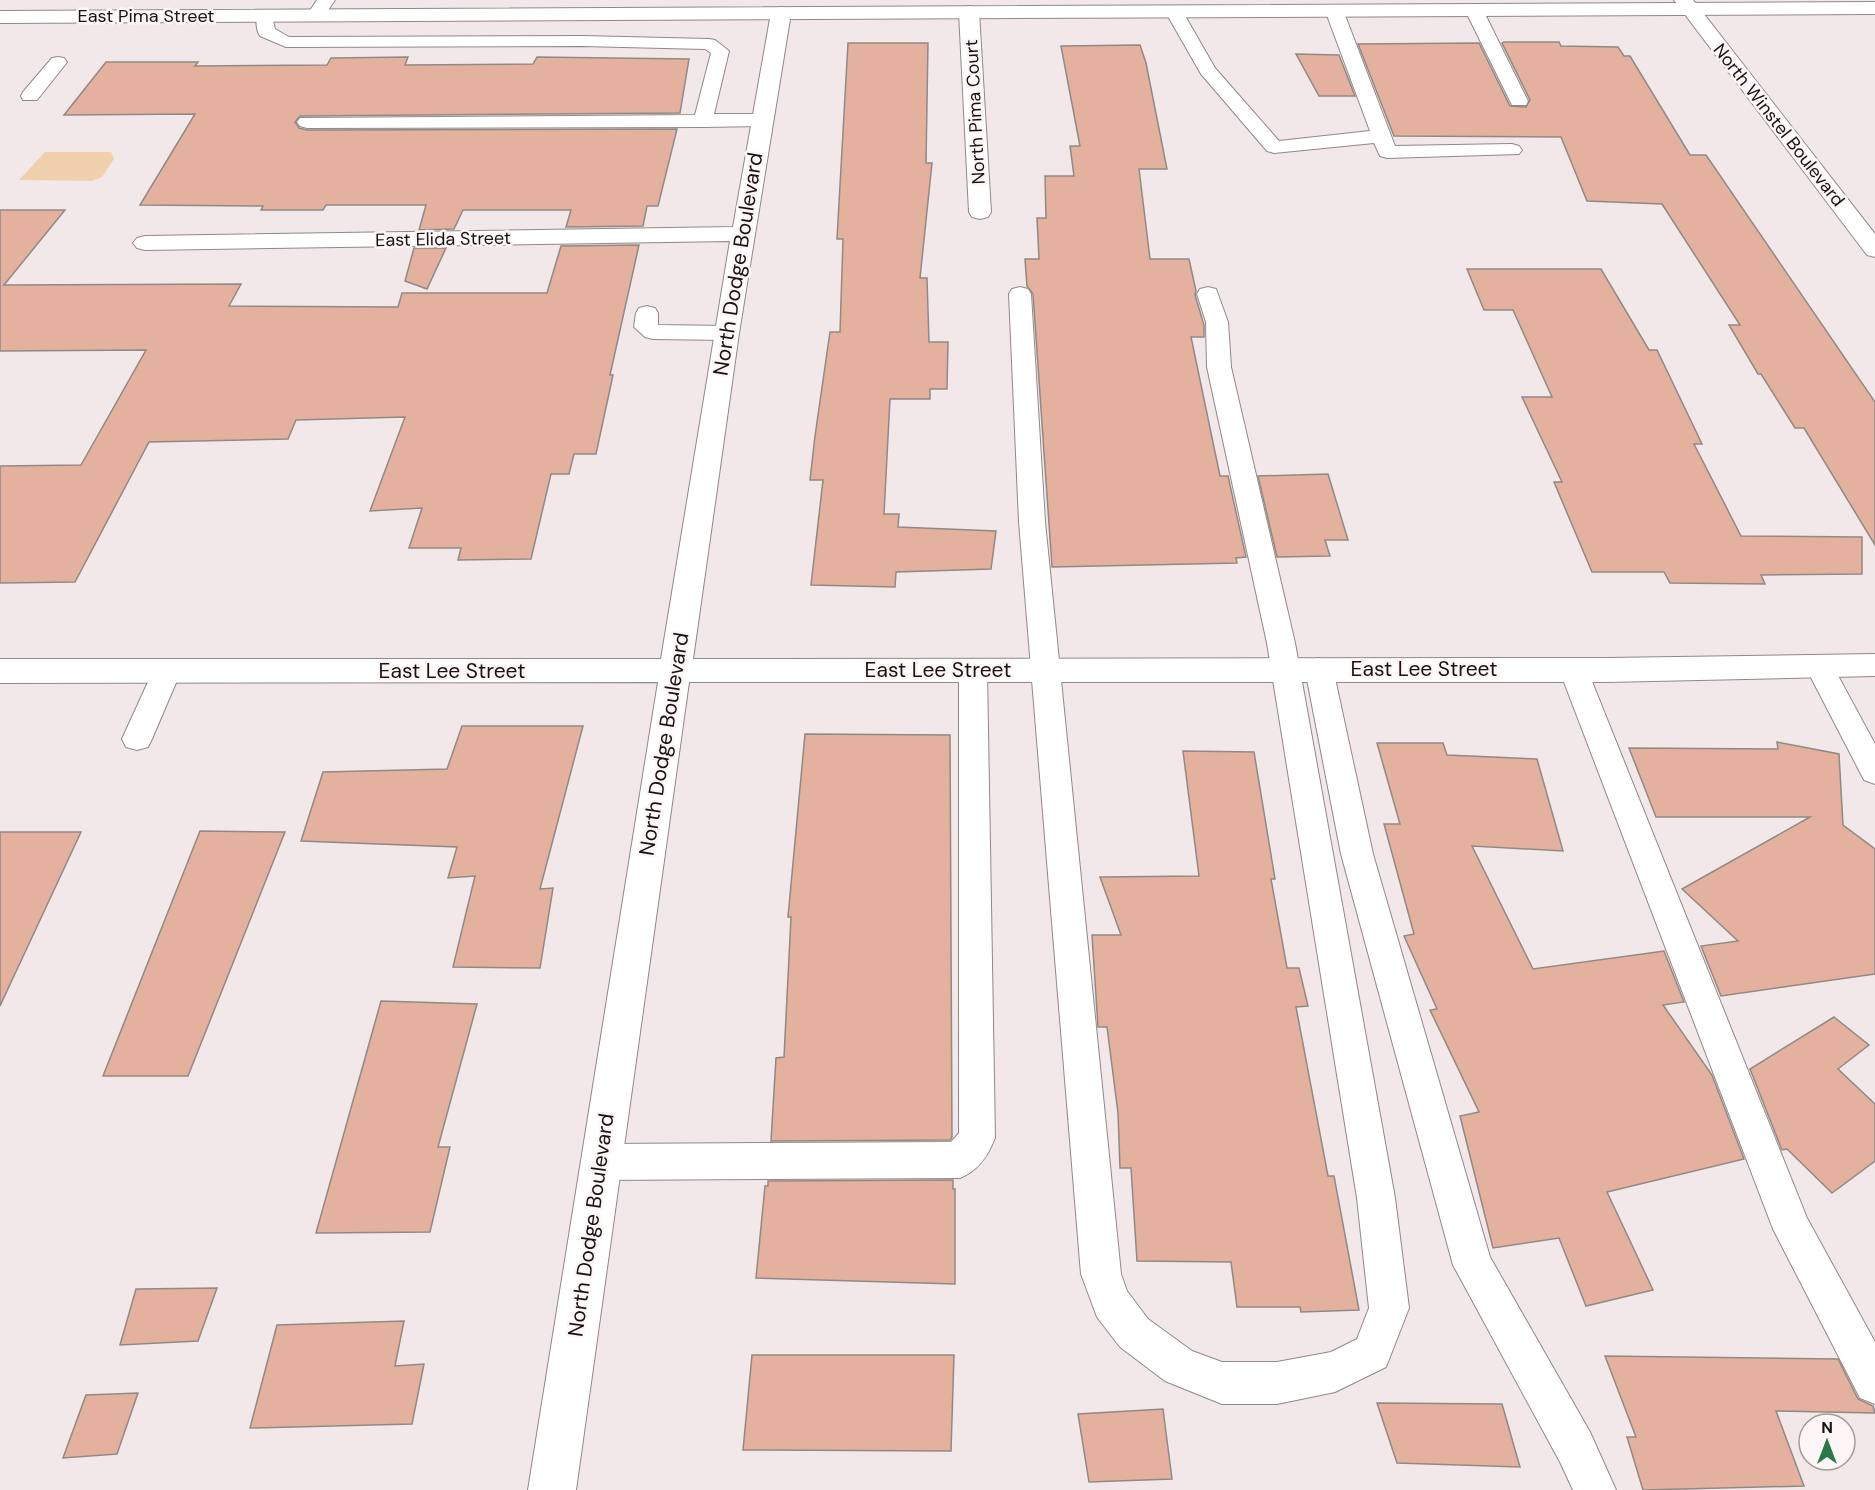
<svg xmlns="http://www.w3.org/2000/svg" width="1875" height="1490" viewBox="0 0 1875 1490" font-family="'DM Sans',sans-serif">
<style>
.green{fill:#f1d1ad}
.building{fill:#e3b19d;stroke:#918985;stroke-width:1.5}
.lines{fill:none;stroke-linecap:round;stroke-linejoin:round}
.service-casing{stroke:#918888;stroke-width:2}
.minor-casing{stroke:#918888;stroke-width:2}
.tertiary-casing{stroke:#918888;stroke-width:2}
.service{fill:#fff;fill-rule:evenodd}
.minor{fill:#fff;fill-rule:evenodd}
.tertiary{fill:#fff;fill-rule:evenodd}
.labels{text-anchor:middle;stroke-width:5;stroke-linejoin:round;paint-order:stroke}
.far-street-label{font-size:18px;fill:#171313;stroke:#fef6f6}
.street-label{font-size:21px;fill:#171313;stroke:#fef6f6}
</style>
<rect width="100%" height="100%" fill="#f3e8e9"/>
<polygon class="green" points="45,152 111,152 114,159 102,177 92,181 19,180"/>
<g class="building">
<polygon points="1504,42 1559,42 1561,46 1618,47 1624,56 1630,56 1690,155 1706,155 1875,402 1875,545 1804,428 1795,428 1761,374 1758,374 1729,325 1740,325 1662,204 1587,201 1561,137 1394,136 1358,44 1479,43 1510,106 1526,107 1530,100 1502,43"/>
<polygon points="848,43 928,43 926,163 932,163 920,278 927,278 929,342 948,342 947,389 930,389 930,399 890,399 884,514 899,514 898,527 996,531 991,569 896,572 895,587 811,585 823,480 810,480 815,436 830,332 840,332 843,239 837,239"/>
<polygon points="1140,45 1146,63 1167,169 1139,169 1150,259 1189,259 1196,291 1195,295 1204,325 1204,337 1191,337 1220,476 1228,476 1246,557 1236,558 1237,563 1052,567 1033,294 1027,286 1025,259 1039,259 1037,218 1046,218 1045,176 1074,176 1070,146 1080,146 1061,46"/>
<polygon points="1296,54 1339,55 1355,96 1319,96"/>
<polygon points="408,57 405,65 533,64 537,57 689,59 680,113 300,116 295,122 299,128 307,130 677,129 658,206 647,206 643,226 566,227 571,210 463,210 454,229 419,230 426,205 326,205 323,210 261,210 263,206 140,205 195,114 64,115 106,62 198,62 195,66 327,65 331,58"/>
<polygon points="0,210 65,210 4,285 241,284 229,306 398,307 402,293 547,293 561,246 639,245 610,375 613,375 596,454 574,454 569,474 551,474 531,559 458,560 461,548 409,548 422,508 370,511 405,417 296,420 288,439 149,442 75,582 0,583 0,466 81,465 146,350 0,351"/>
<polygon points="414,248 446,248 427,289 405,281"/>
<polygon points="1467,269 1601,269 1649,350 1657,350 1702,444 1694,444 1741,536 1862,537 1862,574 1761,575 1765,584 1670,583 1664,572 1592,572 1554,482 1562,482 1522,397 1552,397 1513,310 1484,310"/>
<polygon points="1328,474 1348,540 1325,540 1330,556 1277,557 1258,476"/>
<polygon points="462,726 583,726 540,889 553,888 540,968 453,967 475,876 448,878 457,847 301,841 323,772 447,769"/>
<polygon points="805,734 950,735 952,1137 950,1140 771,1141 776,1058 784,1057 791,917 788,917"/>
<polygon points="1777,742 1839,754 1843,825 1875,849 1875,974 1721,996 1701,946 1738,941 1682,889 1810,817 1656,817 1629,748 1778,749"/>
<polygon points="1377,743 1443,743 1447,755 1537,759 1563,851 1472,846 1533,969 1664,951 1684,1002 1663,1005 1712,1075 1744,1159 1607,1192 1653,1290 1586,1306 1559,1238 1493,1248 1460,1116 1479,1112 1430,1010 1437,1009 1404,936 1414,934 1384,824 1400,824"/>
<polygon points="1183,751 1254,752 1275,879 1271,879 1287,968 1299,968 1308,1006 1296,1007 1328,1176 1334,1176 1359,1310 1301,1312 1300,1307 1237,1307 1231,1262 1137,1261 1131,1168 1120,1168 1118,1113 1107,1027 1098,1027 1092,935 1121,935 1100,877 1199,876"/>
<polygon points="200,831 285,832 188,1076 103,1076"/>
<polygon points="0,832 81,832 0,1006"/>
<polygon points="381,1001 477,1004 438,1147 450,1147 430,1232 316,1233"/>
<polygon points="1834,1017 1869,1045 1838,1069 1875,1104 1875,1161 1832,1193 1787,1149 1782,1150 1750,1069"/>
<polygon points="953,1180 953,1189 955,1189 955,1284 756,1278 765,1186 768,1186 768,1181"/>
<polygon points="217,1288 198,1341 120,1345 136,1289"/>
<polygon points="404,1321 395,1366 424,1364 412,1424 250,1428 277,1325"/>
<polygon points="752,1355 954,1355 951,1451 743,1450"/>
<polygon points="1605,1356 1838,1359 1858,1399 1873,1406 1875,1413 1776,1411 1804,1486 1643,1490 1627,1437 1636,1437"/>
<polygon points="138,1393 117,1454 63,1458 86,1395"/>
<polygon points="1377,1403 1502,1404 1520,1467 1397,1463"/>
<polygon points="1163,1409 1172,1479 1089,1482 1078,1414"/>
</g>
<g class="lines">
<defs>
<g id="service">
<polygon points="317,0 335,0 322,19 310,19 307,15"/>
<polygon points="1334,5 1340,6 1343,10 1395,146 1512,144 1519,146 1522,150 1519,154 1387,158 1380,156 1374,143 1274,153 1267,151 1201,74 1165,11 1168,7 1180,7 1215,68 1279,141 1370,131 1325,10 1328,6"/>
<polygon points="1474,5 1480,6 1483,10 1528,101 1526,105 1512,105 1510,101 1465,10 1468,6"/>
<path d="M265,11L271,12L275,29L289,37L582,36L709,39L715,40L729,51L714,114H762L769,116L772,120L769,124L762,126L703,127L307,128L300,126L297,122L300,118L695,115L711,53L705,49L582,46L286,47L260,36C256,30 255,18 259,12Z"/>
<polygon points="58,57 64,58 67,62 64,66 37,100 23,100 21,96 23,92 52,58"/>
<polygon points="1020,287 1028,289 1031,294 1045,522 1121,1274 1127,1291 1148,1319 1192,1351 1222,1362 1277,1362 1331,1352 1357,1339 1369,1308 1357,1198 1267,643 1207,367 1206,322 1197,294 1200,289 1208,287 1216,289 1228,322 1231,367 1295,643 1395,1198 1409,1308 1386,1367 1335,1392 1277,1404 1222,1404 1165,1381 1120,1347 1097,1317 1081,1274 1019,522 1009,294 1012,289"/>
<polygon points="647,306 655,308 658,313 658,325 726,326 734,328 737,333 734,338 726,340 653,339 645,337 634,327 636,313 639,308"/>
<polygon points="1819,656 1829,659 1875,744 1875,784 1864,780 1805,666 1809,659"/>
<polygon points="1319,658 1329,662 1333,669 1373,854 1490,1257 1590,1432 1616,1490 1573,1490 1560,1462 1453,1265 1341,854 1305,669 1309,662"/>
<polygon points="1573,658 1583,662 1587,669 1807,1218 1875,1342 1875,1404 1860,1398 1773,1229 1559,669 1563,662"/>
<path d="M973,659L983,663L987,670L995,1138C988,1156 978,1171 960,1178L600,1180L587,1175L581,1162L587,1149L600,1144L951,1142L959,1133V670L963,663Z"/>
<polygon points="167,660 177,664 181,671 152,739 148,747 137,750 126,747 122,739 153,671 157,664"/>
</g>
<g id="minor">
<polygon points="1674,0 1693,0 1875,234 1875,257 1867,255"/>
<polygon points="969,6 976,8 979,12 991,212 988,217 980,219 972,217 969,212 959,12 962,8"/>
<polygon points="781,7 788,9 791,13 739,333 693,659 1607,658 1875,654 1875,676 1607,682 689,682 576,1490 528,1490 658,682 0,683 0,659 661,659 730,241 145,250 137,248 133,243 137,238 145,236 733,227 771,13 774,9"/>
</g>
<polygon id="tertiary" points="1875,2 1875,14 0,23 0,11"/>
</defs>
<use href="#service" class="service-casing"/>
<use href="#minor" class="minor-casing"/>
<use href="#tertiary" class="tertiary-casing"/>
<use href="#service" class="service"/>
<use href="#minor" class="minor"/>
<use href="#tertiary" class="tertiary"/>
</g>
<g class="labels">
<g class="far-street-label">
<text x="146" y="22">East Pima Street</text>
<text transform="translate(975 112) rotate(-93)" y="6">North Pima Court</text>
<text transform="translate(1779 125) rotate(52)" y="6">North Winstel Boulevard</text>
<text transform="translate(443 239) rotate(-1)" y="6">East Elida Street</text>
</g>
<g class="street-label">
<text transform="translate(738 264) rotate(-81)" y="7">North Dodge Boulevard</text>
<text x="1424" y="676">East Lee Street</text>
<text x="938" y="677">East Lee Street</text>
<text x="452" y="678">East Lee Street</text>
<text transform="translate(664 744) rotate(-81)" y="7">North Dodge Boulevard</text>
<text transform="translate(591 1225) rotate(-82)" y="7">North Dodge Boulevard</text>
</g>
</g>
<g transform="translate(1827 1442)"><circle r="28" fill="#fef6f6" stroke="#a29b9b" stroke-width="1.5"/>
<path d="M0-4.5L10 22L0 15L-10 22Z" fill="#287848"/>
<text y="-9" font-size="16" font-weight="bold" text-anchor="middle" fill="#171313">N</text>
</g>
</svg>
